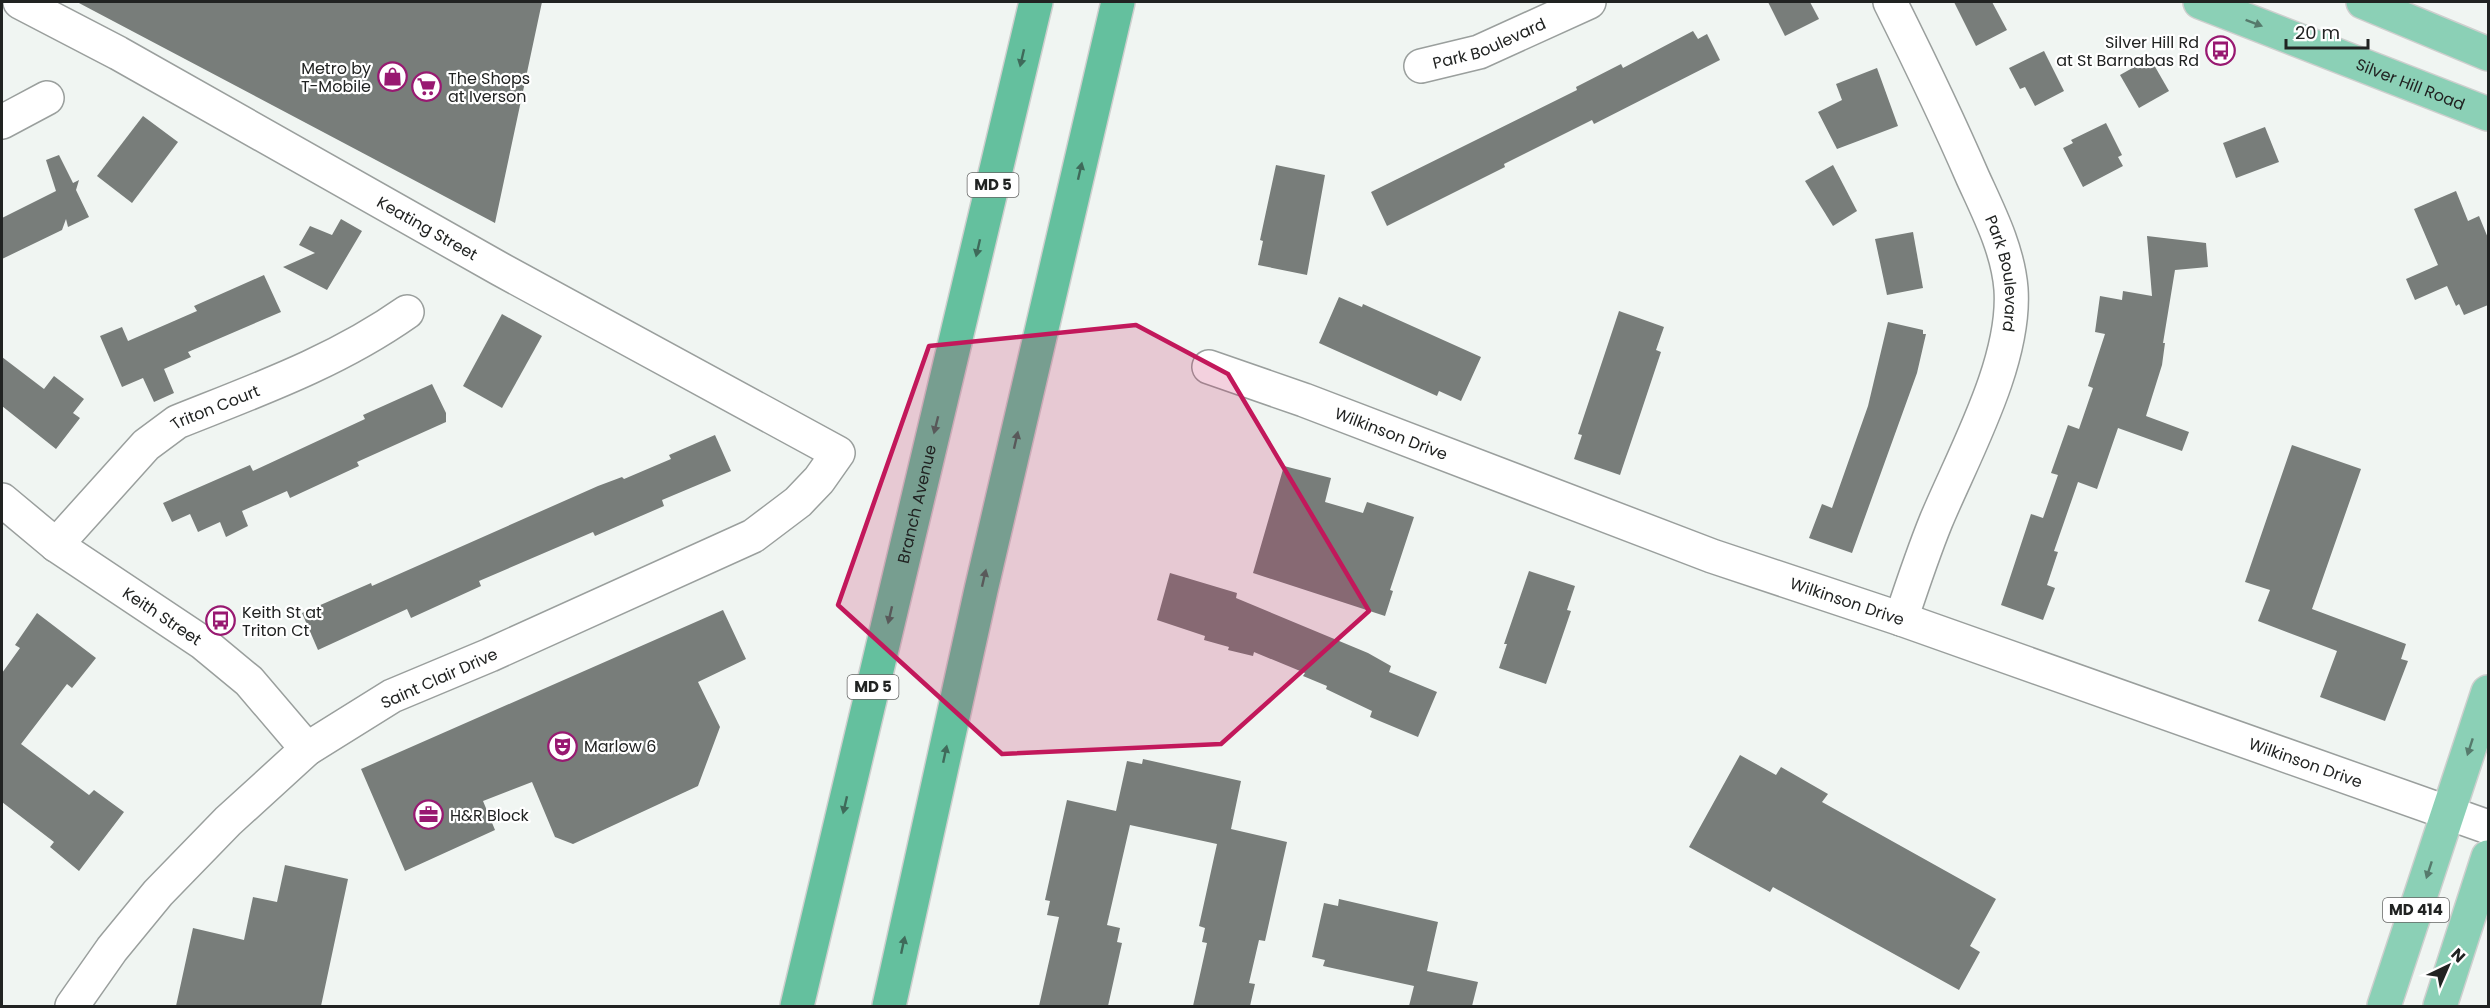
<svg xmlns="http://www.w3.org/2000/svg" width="2490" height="1008" viewBox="0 0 2490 1008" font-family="Poppins,sans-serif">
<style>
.building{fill:#787d7a}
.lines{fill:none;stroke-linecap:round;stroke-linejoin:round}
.minor-casing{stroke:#9a9f9d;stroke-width:36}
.primary-casing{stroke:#cecfce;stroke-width:36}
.trunk-casing{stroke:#cecfce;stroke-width:36}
.minor{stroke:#fff;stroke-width:33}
.primary{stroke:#8bd0b6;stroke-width:33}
.trunk{stroke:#64c09e;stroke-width:33}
.oneway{fill:#567a6c}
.oneway2{fill:#3f6a5a}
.marked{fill:#c2185b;fill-opacity:0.2;stroke:#c2185b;stroke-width:4.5;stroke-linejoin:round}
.labels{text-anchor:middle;stroke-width:4.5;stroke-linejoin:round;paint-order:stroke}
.shield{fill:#fff;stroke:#646564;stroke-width:1.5}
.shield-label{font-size:15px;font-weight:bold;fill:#212322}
.street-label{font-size:16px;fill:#212322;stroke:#fff}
.poi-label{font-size:16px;fill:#212322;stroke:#fff;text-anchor:start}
</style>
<rect width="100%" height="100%" fill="#f0f5f2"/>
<g class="building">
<polygon points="77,2 542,2 495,223 306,123"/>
<polygon points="1768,2 1810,2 1819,19 1785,36"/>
<polygon points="1954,2 1992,2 2007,30 1976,46"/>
<polygon points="1693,31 1698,39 1707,34 1720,60 1594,124 1592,120 1504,164 1505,167 1387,226 1371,192 1577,90 1576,87 1621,64 1623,68"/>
<polygon points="2044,51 2064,91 2035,106 2025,87 2020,89 2009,68"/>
<polygon points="2150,58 2169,91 2139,108 2120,75"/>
<polygon points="1877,68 1898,126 1837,149 1818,112 1842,100 1836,84"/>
<polygon points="143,116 178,142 132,203 97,176"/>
<polygon points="2106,123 2122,155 2118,157 2123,166 2083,187 2063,148 2073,143 2071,140"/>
<polygon points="2265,127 2279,162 2236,178 2223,143"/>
<polygon points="59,155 73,183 79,180 76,190 89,217 68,227 66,219 62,230 2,259 2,218 56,191 46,160"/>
<polygon points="1276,165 1325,175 1307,275 1258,265 1263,241 1260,240"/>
<polygon points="1833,165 1857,211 1833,226 1805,181"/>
<polygon points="2456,191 2468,221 2479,216 2488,238 2488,305 2464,315 2459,304 2456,306 2447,286 2415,300 2406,279 2438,265 2414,209"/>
<polygon points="341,219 362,231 327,290 283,267 315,253 299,245 310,226 332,235"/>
<polygon points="1913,232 1923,288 1887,295 1875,239"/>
<polygon points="2147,236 2206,243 2208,267 2175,270 2163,343 2165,343 2162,365 2146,416 2189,432 2182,451 2118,428 2097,489 2078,482 2054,551 2058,552 2047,585 2055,588 2043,620 2001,605 2031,514 2043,518 2058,475 2051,473 2068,425 2079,429 2093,388 2088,386 2105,334 2095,332 2100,296 2122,300 2123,291 2152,296"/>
<polygon points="264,275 281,312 188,352 191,357 164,369 174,393 154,402 143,378 122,387 100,336 122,327 128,341 197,311 194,306"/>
<polygon points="1339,297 1362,307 1363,304 1481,357 1461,401 1439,391 1437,396 1319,343"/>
<polygon points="1619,311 1664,327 1656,350 1661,352 1620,475 1574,459 1582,435 1578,434"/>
<polygon points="502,314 542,336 502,408 463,386"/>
<polygon points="1888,322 1923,330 1923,334 1926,334 1917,373 1852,553 1809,538 1822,504 1832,508 1868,406"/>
<polygon points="2,357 44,389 54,376 84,399 73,413 80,418 56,449 2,406"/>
<polygon points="432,384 446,413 446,422 357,462 359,466 290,498 287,491 242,511 248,526 226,537 220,522 198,532 190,514 172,522 163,503 250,465 253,471 365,419 363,415"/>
<polygon points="715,435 731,471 662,500 664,506 595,536 593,532 479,581 481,586 411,618 407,609 318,650 302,613 371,583 372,586 598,486 622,477 624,479 671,459 669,455"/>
<polygon points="2292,445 2361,469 2312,609 2406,644 2401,659 2408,661 2385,721 2320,697 2337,651 2258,621 2270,590 2245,582"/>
<polygon points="1284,466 1331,478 1325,502 1363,513 1367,502 1414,517 1390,590 1393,591 1385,616 1253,573"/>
<polygon points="1529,571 1575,586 1567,610 1571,611 1546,684 1499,668 1507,644 1504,644"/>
<polygon points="1170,573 1237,593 1236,598 1368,653 1391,666 1389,672 1437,692 1418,737 1370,717 1372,711 1326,689 1327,686 1303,676 1305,673 1254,652 1253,656 1228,650 1229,647 1204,640 1205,636 1157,620"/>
<polygon points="723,610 746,659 698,682 720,727 698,786 573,844 555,837 532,782 483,801 495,830 405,871 361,769"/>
<polygon points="37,613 96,658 72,688 67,684 21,744 89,795 94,790 124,812 79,871 50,847 54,842 2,802 2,673 20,648 15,645"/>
<polygon points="1740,755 1776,775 1781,767 1828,794 1822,802 1996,899 1970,946 1980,952 1959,990 1773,887 1770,892 1689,847"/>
<polygon points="1143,759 1241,781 1231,829 1287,842 1265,941 1259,940 1249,983 1255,984 1250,1006 1193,1006 1207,943 1202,942 1205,928 1199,926 1217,844 1130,825 1107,925 1120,928 1117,942 1122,943 1108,1006 1039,1006 1059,917 1047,915 1050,901 1045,900 1067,800 1116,811 1127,761 1142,764"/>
<polygon points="285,865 348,879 321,1006 176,1006 193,928 244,940 253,897 277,902"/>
<polygon points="1339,899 1438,922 1427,971 1478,982 1472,1006 1409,1006 1414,986 1323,966 1325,960 1312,957 1324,903 1338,906"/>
</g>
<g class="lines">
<defs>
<g id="minor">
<path id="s1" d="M20,2L118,53L500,269L838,453L819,480L798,502L753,536L490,655L392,696L307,749L228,821L158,893L112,949L72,1006"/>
<path id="s2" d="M1890,2C1919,60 1947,118 1973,178C1989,213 2008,250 2011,289C2016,362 1964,454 1936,521C1923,553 1912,586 1901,619"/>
<path id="s3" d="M1421,66L1479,52L1589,2"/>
<polyline points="2,122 47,98"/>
<path id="s4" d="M1209,367L1304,400L1712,556L1901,619L2488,827"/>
<path id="s5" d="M2,500L56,545L203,643L249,681L307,749"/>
<path id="s6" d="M56,545L146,445L177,422C257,390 336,362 407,312"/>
</g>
<g id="primary">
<path id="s7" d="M2200,2L2488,114"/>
<polyline points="2363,2 2488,54"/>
<polyline points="2384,1006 2488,692"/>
<polyline points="2440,1006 2488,857"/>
</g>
<g id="trunk">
<path id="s8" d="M797,1006L1036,2"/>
<polyline points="889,1006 981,590 1118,2"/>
</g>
</defs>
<use href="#minor" class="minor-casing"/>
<use href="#primary" class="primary-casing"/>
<use href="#trunk" class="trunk-casing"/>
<use href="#minor" class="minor"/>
<use href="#primary" class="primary"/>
<use href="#trunk" class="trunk"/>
</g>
<defs><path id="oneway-solid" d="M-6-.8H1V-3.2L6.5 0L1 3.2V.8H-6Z" transform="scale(1.5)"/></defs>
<g class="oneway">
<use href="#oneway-solid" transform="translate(2254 23) rotate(21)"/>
<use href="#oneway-solid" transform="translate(2470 747) rotate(108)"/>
<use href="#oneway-solid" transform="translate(2429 870) rotate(108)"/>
</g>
<g class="oneway2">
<use href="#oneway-solid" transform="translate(1022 58) rotate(103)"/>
<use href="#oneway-solid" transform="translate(1080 171) rotate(-77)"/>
<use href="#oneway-solid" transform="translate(978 248) rotate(103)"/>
<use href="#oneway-solid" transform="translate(936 425) rotate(104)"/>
<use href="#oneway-solid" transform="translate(1016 440) rotate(-77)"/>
<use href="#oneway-solid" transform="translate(984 578) rotate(-77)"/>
<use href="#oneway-solid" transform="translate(890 615) rotate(103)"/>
<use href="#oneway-solid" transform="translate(945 754) rotate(-78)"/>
<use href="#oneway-solid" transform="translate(845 805) rotate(103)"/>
<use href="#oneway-solid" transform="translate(903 945) rotate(-78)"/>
</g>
<path class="marked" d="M1136,325L1228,374L1369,611L1221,744L1002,754L838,605L929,346Z"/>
<defs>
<symbol id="bus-ring" viewBox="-11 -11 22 22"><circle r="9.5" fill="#fff" stroke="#981971" stroke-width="1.5"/><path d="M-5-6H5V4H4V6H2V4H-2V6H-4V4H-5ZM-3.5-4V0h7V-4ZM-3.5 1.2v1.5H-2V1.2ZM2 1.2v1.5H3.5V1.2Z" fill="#981971"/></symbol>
<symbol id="shop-ring" viewBox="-11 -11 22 22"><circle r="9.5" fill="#fff" stroke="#981971" stroke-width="1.5"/><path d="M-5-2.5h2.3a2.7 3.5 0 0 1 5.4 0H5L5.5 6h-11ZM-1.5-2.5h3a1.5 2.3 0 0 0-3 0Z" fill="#981971"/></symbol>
<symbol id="supermarket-ring" viewBox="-11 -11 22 22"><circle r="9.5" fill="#fff" stroke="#981971" stroke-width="1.5"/><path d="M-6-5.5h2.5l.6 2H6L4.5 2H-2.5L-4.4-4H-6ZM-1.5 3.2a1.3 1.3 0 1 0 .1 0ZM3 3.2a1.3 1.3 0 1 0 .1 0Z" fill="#981971"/></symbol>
<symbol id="theatre-ring" viewBox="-11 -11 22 22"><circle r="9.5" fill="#fff" stroke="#981971" stroke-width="1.5"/><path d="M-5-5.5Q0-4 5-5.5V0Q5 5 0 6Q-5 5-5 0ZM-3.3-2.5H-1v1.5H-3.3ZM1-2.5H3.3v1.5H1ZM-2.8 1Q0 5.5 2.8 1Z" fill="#981971"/></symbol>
<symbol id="office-ring" viewBox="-11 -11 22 22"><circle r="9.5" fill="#fff" stroke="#981971" stroke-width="1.5"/><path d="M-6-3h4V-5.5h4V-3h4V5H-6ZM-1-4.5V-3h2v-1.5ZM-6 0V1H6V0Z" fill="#981971"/></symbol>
</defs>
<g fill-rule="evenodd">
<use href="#bus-ring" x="2204" y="34" width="33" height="33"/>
<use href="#shop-ring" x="376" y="60" width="33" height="33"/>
<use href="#supermarket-ring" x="410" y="70" width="33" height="33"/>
<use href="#bus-ring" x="204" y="604" width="33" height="33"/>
<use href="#theatre-ring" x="546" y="730" width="33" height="33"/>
<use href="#office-ring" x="412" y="798" width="33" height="33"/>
</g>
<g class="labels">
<g class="shield">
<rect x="967.5" y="173" width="51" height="24" rx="4.5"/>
<rect x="847.5" y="675" width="51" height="24" rx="4.5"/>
<rect x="2383" y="898" width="66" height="24" rx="4.5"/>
</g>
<g class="shield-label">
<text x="993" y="190">MD 5</text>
<text x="873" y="692">MD 5</text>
<text x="2416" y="915">MD 414</text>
</g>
<g class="street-label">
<text dy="6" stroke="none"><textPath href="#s3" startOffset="72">Park Boulevard</textPath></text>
<text dy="6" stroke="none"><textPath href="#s7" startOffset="226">Silver Hill Road</textPath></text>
<text dy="6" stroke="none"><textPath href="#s1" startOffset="466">Keating Street</textPath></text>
<text dy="6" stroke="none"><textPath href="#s2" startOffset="296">Park Boulevard</textPath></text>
<text dy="6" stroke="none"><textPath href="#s6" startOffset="214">Triton Court</textPath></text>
<text dy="6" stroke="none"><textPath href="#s4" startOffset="194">Wilkinson Drive</textPath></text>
<text dy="6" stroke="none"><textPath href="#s8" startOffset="516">Branch Avenue</textPath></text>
<text dy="6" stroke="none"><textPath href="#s4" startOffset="680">Wilkinson Drive</textPath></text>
<text dy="6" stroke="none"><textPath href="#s5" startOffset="198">Keith Street</textPath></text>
<text transform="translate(439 678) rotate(-24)" y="6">Saint Clair Drive</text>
<text dy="6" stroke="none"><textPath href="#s4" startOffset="1166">Wilkinson Drive</textPath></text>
</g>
<g class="poi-label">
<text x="2199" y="48" text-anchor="end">Silver Hill Rd<tspan x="2199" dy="18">at St Barnabas Rd</tspan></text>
<text x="371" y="74" text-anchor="end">Metro by<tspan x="371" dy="18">T-Mobile</tspan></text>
<text x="448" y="84">The Shops<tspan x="448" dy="18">at Iverson</tspan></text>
<text x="242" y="618">Keith St at<tspan x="242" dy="18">Triton Ct</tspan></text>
<text x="584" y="752">Marlow 6</text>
<text x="450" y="821">H&amp;R Block</text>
</g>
</g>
<rect width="2490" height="1008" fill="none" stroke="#212322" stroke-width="6"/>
<g transform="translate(2448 966) rotate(44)" stroke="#ffffff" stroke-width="4.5" paint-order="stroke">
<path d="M0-4.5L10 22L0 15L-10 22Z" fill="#212322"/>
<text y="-9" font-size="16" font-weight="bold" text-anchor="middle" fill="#212322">N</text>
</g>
<path d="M2286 39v9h82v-9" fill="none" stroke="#212322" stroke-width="3"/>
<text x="2295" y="39" font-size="18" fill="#212322" stroke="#ffffff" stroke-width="4.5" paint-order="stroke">20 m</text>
</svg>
